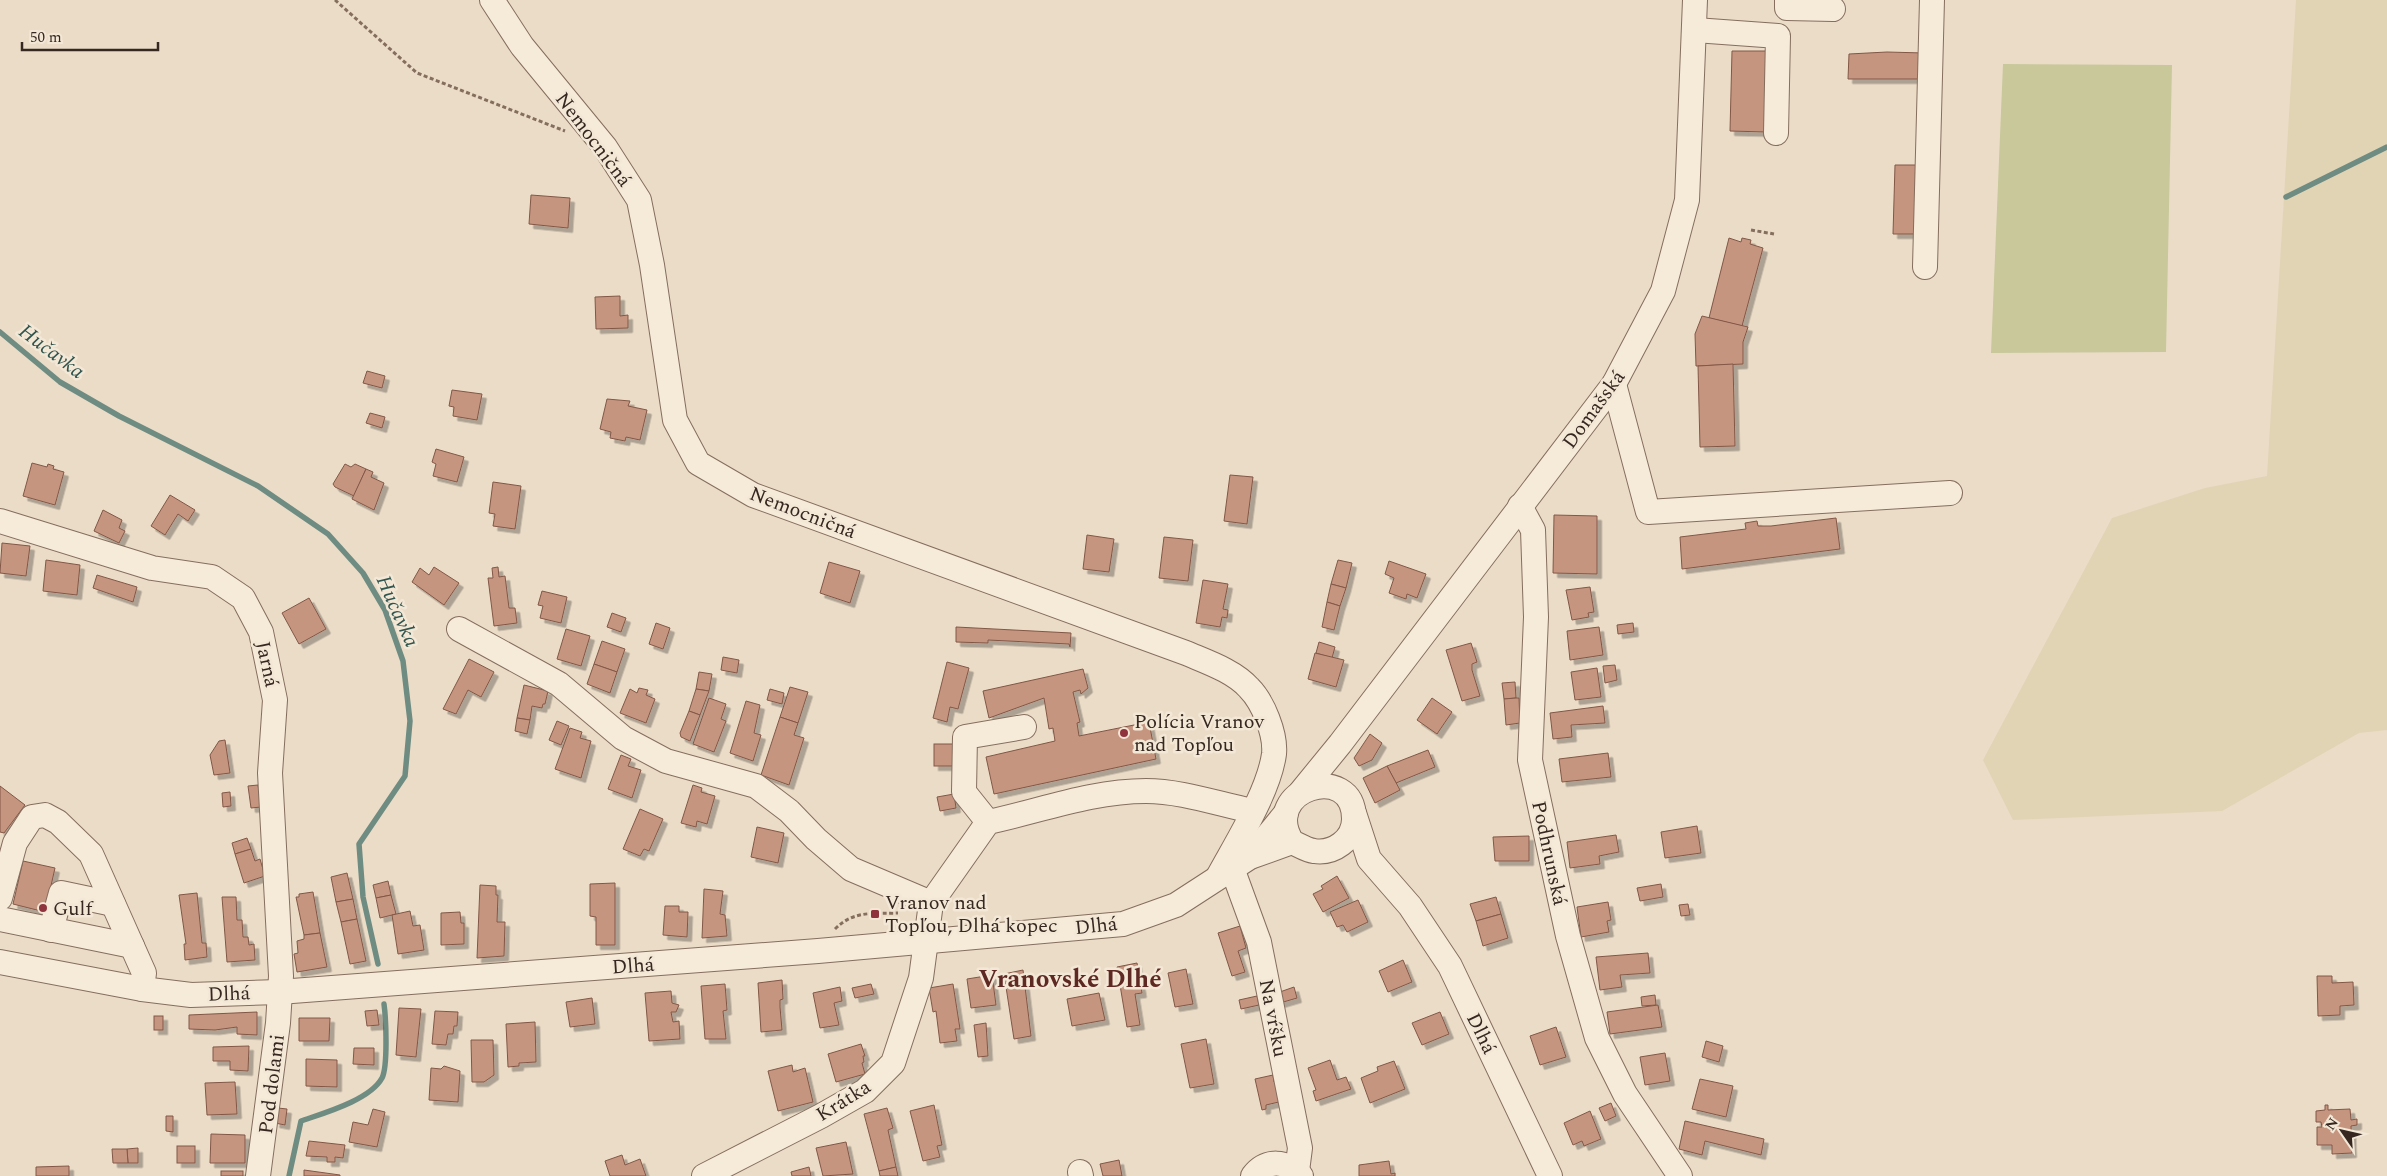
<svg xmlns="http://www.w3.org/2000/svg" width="2387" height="1176" viewBox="0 0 2387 1176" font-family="Spectral,serif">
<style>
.farmland{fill:#e0d4b5}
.green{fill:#c8c89b}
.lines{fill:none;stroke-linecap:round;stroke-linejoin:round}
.stream{stroke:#6f8c82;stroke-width:5.5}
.building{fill:#c69580;stroke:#825746;filter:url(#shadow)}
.minor-casing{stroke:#856e5e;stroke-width:26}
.path{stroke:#856e5e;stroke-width:3;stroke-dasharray:4 2.5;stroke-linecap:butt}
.minor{stroke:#f6ead9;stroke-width:24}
.poi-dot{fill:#8f333d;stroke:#f3e7d6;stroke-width:2}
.labels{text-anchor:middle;stroke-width:5;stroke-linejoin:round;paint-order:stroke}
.street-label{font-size:20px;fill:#362820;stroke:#f3e7d6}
.poi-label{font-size:20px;fill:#362820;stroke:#f3e7d6;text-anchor:start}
.water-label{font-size:21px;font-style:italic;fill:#31554e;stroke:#f3e7d6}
.district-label{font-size:25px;font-weight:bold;fill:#5f2923;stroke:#f3e7d6}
</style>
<defs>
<filter id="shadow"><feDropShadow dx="4.5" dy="4.5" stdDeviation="0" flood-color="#0004"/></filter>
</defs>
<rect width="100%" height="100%" fill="#ebdcc7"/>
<polygon class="farmland" points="2296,0 2387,0 2387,730 2359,733 2222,811 2013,820 1983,760 2112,518 2205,488 2267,476"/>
<polygon class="green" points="2003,64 2172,65 2166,352 1991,353"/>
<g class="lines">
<g class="stream">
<polyline points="2286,197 2387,147"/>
<polyline points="0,332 60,382 119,416 258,486 328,534 363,573 385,610 403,661 410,721 405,776 359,844 363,897 378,964"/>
<path d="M289,1176L301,1121C324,1113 370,1100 382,1078C388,1066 386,1019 384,1004"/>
</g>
</g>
<g class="building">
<polygon points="1732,51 1767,51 1766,132 1730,131"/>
<polygon points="1887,52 1924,53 1923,79 1848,79 1849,54"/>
<polygon points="1895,165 1921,165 1920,234 1893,234"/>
<polygon points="531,195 570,198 568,228 529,224"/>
<polygon points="1729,238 1741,242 1742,238 1751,240 1750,244 1763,248 1742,326 1709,318"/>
<polygon points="620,296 620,316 628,315 628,328 596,329 595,297"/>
<polygon points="1702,316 1748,327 1743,342 1743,364 1696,366 1695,334"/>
<polygon points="1733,364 1735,446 1700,447 1698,366"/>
<polygon points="367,371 385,376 382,388 363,383"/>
<polygon points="452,390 482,394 477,420 453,416 454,407 449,406"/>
<polygon points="607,399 630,401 628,406 647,410 640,440 626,437 625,441 610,438 611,432 600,429"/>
<polygon points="370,413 385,417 382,428 366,423"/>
<polygon points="436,449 464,457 457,482 433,476 436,464 432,462"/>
<polygon points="32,463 47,467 48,464 54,466 53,469 64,472 55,505 23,496"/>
<polygon points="345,464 351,467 355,464 366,469 354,496 335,487 333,484"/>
<polygon points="366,469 373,472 371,477 384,483 374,510 352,499"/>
<polygon points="1230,475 1253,477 1247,524 1224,521"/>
<polygon points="493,482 521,486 515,529 493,526 495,514 489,513"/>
<polygon points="170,495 195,510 188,521 178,514 165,535 151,526"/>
<polygon points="103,510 122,520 119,528 125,531 119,543 94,531"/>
<polygon points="1554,515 1597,516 1597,574 1553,573"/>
<polygon points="1836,518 1840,549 1682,569 1680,537 1746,529 1745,523 1757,521 1758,526 1771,526"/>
<polygon points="1087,535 1114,539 1109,572 1083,569"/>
<polygon points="1164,537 1193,540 1188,581 1159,578"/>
<polygon points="2,543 30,546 26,576 0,573"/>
<polygon points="46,560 80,565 77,595 43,591"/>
<polygon points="1338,560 1352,563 1346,588 1331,584"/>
<polygon points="1389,561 1426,574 1417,598 1407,594 1406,599 1389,593 1394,578 1385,574"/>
<polygon points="829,562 860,571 850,603 820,593"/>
<polygon points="434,567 459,583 444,605 412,582 420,568 429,575"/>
<polygon points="498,567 499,577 505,576 509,608 515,608 517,623 494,626 488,578 493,578 492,568"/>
<polygon points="97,575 137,587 133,602 93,588"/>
<polygon points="1203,580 1228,584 1223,609 1228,610 1227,618 1222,617 1220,627 1196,623"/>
<polygon points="1331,584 1346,588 1340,606 1327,602"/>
<polygon points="1590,587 1594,612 1588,613 1589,617 1572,620 1566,590"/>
<polygon points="542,591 567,597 561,623 540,618 543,606 538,605"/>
<polygon points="309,598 326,629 299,644 282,613"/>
<polygon points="1327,602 1340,606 1334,630 1322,627"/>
<polygon points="612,613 626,618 621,632 607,627"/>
<polygon points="656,623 670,628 663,649 649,644"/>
<polygon points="1633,623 1634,632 1618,634 1617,625"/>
<polygon points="956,627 1071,633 1070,647 1069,644 988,640 988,643 956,642"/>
<polygon points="1599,627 1603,655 1570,660 1567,631"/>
<polygon points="566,629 590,636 581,666 557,659"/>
<polygon points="602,641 625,649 617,672 594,664"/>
<polygon points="1319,642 1335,647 1332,658 1316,653"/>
<polygon points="1471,643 1477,662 1472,664 1472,670 1480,696 1462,701 1446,650"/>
<polygon points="1315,653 1344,660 1336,687 1308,679"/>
<polygon points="723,657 739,660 737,673 721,670"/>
<polygon points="469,659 494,672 481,697 468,690 456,714 443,709"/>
<polygon points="947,662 969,668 958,709 950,707 947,722 933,718"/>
<polygon points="594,664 617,672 610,693 587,684"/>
<polygon points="1615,665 1617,680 1605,683 1603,666"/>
<polygon points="1597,668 1601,697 1575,700 1571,672"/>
<polygon points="1083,669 1088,688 1081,694 1080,690 1073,692 1080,722 1077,723 1079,736 1149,722 1156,759 994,794 986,757 1055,741 1053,728 1049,729 1044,698 989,718 983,691"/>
<polygon points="699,672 712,674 709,691 696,689"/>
<polygon points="1515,682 1516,698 1504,699 1502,683"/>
<polygon points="524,685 548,691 545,704 543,704 542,708 532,706 530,720 517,718"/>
<polygon points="790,687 808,692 798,723 780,717"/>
<polygon points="639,688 648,690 646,695 655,699 646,723 620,713 630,689 637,693"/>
<polygon points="696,689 709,691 700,715 689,711"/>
<polygon points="770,689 784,693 782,704 767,700"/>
<polygon points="709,698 726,704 721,719 726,721 714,752 693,744"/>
<polygon points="1432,698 1452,712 1437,734 1417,720"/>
<polygon points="1516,698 1519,698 1520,723 1506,725 1504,699"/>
<polygon points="746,701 760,705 754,733 761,735 753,761 730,753"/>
<polygon points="1603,706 1605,723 1571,725 1572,737 1553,739 1550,713"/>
<polygon points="689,711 700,715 690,741 681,737 680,733"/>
<polygon points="780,717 798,723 794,735 804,738 789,785 761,775"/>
<polygon points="517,718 530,720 527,734 515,731"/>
<polygon points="557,721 569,726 561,745 549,740"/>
<polygon points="570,728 582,732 580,738 591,741 581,778 555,769"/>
<polygon points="1370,734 1382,743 1372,760 1359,766 1354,758"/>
<polygon points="225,740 230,773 214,775 210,755 219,741"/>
<rect x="934" y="744" width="22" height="22"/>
<polygon points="1428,750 1435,767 1396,783 1387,766"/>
<polygon points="1608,753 1611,777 1562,782 1559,759"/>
<polygon points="621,755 631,759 628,766 641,770 632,798 608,789"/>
<polygon points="1387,766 1400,790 1375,803 1363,778"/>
<polygon points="258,785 261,807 251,808 248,786"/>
<polygon points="693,785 702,788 701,792 715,796 707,824 697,821 696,827 681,823"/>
<polygon points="0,786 25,805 4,833 0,832"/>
<polygon points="230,792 231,806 223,807 222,793"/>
<polygon points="954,794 956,808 940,811 937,797"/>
<polygon points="640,809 663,819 649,851 644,849 640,856 623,849"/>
<polygon points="1697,826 1701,853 1665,858 1661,832"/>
<polygon points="757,827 784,833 778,863 751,857"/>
<polygon points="1616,835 1619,852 1599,856 1600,864 1570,868 1567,842"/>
<polygon points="1529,836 1529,861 1495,861 1493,837"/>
<polygon points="247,838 251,849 235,854 232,843"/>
<polygon points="251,849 255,861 260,859 265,876 244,883 235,854"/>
<polygon points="23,861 55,868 45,912 13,904"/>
<polygon points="347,873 353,899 336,902 331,877"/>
<polygon points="1337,876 1349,898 1323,912 1313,894 1323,889 1321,886"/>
<polygon points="388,881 391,895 376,898 373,885"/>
<polygon points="615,883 615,945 596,945 596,917 590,916 590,884"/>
<polygon points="1661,884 1663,897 1640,901 1637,888"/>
<polygon points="480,885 496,886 496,895 498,895 497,922 505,922 504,956 477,958"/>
<polygon points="704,889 723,891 720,914 725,915 727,936 702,938"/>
<polygon points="313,892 320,933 304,935 296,897 299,897 299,894"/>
<polygon points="197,893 202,943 206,943 207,957 185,960 184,944 186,944 179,895"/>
<polygon points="391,895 396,914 380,918 376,898"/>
<polygon points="222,897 236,897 237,920 242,920 243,937 248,937 249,945 254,944 255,960 227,962"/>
<polygon points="1496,897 1501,914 1476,921 1470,904"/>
<polygon points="353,899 357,919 341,922 336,902"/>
<polygon points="1358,900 1368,922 1347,932 1343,925 1337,927 1330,912"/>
<polygon points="1608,902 1611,920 1607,921 1609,932 1581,937 1577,907"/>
<polygon points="1688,904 1690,915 1681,916 1679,905"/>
<polygon points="665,906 679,906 679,912 688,912 687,937 663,935"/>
<polygon points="410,911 413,926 420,925 424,950 398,954 392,915"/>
<polygon points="460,912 461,923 464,923 464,944 441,945 441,913"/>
<polygon points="1501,914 1508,938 1483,946 1476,921"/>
<polygon points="357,919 366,961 350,964 341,922"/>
<polygon points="1240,926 1246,948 1238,951 1245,972 1232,976 1218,933"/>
<polygon points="320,933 327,967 297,972 294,954 298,953 297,941 304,939 304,935"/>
<polygon points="1648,953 1650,973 1620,975 1622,987 1600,990 1596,957"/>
<polygon points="1403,960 1412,982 1388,992 1379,971"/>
<polygon points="1137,963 1142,993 1135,994 1140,1025 1127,1027 1117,967"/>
<polygon points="1186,969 1193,1004 1175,1007 1168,973"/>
<polygon points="1023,970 1031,1036 1014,1039 1004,974"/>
<polygon points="992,975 996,1005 971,1008 967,979"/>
<polygon points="2317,976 2332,976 2332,983 2353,982 2354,1005 2340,1006 2340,1015 2318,1016"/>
<polygon points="782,980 783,999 780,1000 780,1007 782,1030 761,1032 758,983"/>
<polygon points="725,984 727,1010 723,1011 726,1039 705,1039 701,986"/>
<polygon points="871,984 874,994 855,998 852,988"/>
<polygon points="953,984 960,1029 955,1029 957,1041 940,1043 936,1011 933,1012 929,988"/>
<polygon points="840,987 842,1001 834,1003 839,1025 820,1028 813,993"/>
<polygon points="1294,987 1297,998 1280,1003 1277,993"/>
<polygon points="671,991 672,1003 679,1005 676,1012 671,1012 673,1022 679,1021 680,1039 649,1041 645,993"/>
<polygon points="1099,993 1105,1020 1072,1026 1067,999"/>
<polygon points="1655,995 1656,1005 1642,1006 1641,997"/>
<polygon points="1257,996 1259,1005 1241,1009 1239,1000"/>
<polygon points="592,998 595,1024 570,1027 566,1002"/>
<polygon points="1658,1005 1662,1027 1610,1034 1607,1012"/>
<polygon points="399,1008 421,1009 416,1057 396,1055"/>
<polygon points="377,1010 379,1025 367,1026 365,1011"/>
<polygon points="435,1011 458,1012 457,1026 454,1026 453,1034 448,1034 446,1045 432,1044"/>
<polygon points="257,1012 257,1035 237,1034 237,1027 215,1030 189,1029 189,1015"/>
<polygon points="1440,1012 1449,1034 1422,1045 1412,1023"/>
<rect x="154" y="1016" width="9" height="14"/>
<polygon points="299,1018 330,1018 329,1041 299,1041"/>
<polygon points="535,1022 536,1062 519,1063 519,1066 508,1067 506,1024"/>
<polygon points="986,1023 988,1056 978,1057 974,1025"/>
<polygon points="1556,1027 1566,1057 1540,1065 1530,1036"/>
<polygon points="1206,1039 1214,1084 1190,1088 1181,1044"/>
<polygon points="471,1040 493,1040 494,1075 484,1082 472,1082"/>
<polygon points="1706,1041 1723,1046 1719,1062 1702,1057"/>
<polygon points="861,1044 865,1056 863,1056 864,1062 862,1063 865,1074 836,1082 828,1054"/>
<polygon points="249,1046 248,1071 230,1070 230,1061 213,1061 213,1047"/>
<polygon points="354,1048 374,1048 374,1065 353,1064"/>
<polygon points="1665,1053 1670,1081 1645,1085 1640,1057"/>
<polygon points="306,1059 337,1060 337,1087 306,1086"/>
<polygon points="1330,1060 1337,1080 1346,1077 1351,1089 1316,1101 1313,1091 1316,1090 1308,1068"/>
<polygon points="1394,1061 1405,1089 1370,1103 1361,1078 1378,1071 1377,1067"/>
<polygon points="792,1065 793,1072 805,1068 813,1102 778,1111 768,1071"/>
<polygon points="444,1066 460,1071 458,1102 429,1100 431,1068 441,1069"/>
<polygon points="1273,1075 1274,1082 1278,1081 1283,1101 1266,1105 1266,1109 1262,1110 1255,1079"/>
<polygon points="1700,1079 1733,1086 1726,1117 1692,1109"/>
<polygon points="235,1082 237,1114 207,1115 205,1083"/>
<polygon points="1611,1103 1616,1116 1605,1121 1599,1108"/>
<polygon points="934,1105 942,1145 937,1146 940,1157 923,1161 910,1111"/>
<polygon points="2325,1105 2328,1105 2328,1110 2350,1109 2351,1120 2357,1119 2357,1125 2351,1126 2352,1153 2332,1154 2332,1145 2317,1145 2317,1127 2322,1127 2321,1122 2316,1122 2316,1111 2325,1110"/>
<polygon points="278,1108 287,1109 285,1125 275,1123"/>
<polygon points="887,1108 893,1128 888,1130 896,1167 879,1171 864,1114"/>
<polygon points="373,1109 385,1112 377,1147 349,1142 353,1122 368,1125"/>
<polygon points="1590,1111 1601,1139 1584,1146 1582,1141 1573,1145 1564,1123"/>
<polygon points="166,1116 173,1116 173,1132 166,1131"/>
<polygon points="1685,1121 1764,1139 1761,1155 1705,1141 1702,1155 1679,1149"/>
<polygon points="211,1134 245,1135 245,1163 210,1163"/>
<polygon points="309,1141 345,1145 343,1158 335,1157 335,1162 327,1162 327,1157 306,1156"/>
<polygon points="846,1142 853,1174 823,1176 816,1148"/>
<rect x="177" y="1146" width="18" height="17"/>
<polygon points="138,1148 138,1163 128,1163 127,1149"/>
<polygon points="112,1149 127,1149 128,1163 113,1163"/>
<polygon points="622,1155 625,1165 640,1159 646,1176 610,1176 605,1161"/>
<polygon points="1119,1160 1122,1176 1103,1176 1100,1164"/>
<polygon points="1389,1161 1391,1174 1395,1173 1395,1176 1359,1176 1359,1165"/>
<polygon points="69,1166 69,1176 36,1176 36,1167"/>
<polygon points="809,1167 811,1176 792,1176 791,1172"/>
<polygon points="896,1167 898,1176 880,1176 879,1171"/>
<polygon points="304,1170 340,1175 340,1176 304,1176"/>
<rect x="221" y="1171" width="22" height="5"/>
</g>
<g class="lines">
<defs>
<g id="minor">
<path d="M492,0L522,46L605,147L639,200L652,265L675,420L698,463L753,495L1186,653C1207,662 1234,671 1249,688C1263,702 1276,734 1274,754C1269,791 1237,842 1219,875"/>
<polyline points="1787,0 1787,8 1833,9"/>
<polyline points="1695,30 1778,36 1776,133"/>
<polyline points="1925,267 1932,0"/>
<polyline points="1614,384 1648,512 1950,493"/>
<polyline points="1520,506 1533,530 1536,617 1530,760 1568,936 1597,1038 1625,1094 1680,1176"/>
<polyline points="0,521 152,568 212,577 243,598 261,632 275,700 270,773 281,976 278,1023 258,1176"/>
<polyline points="459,629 559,684 623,738 666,761 756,786 789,811 816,839 851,869 931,903 921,978 893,1063 865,1091 821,1116 704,1176"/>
<polyline points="1300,793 1340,744 1614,384 1663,291 1687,200 1695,0"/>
<polyline points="1354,813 1369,859 1410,906 1450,966 1550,1176"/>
<polyline points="988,822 964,792 965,737 1024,727"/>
<path d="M1253,856L1292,842C1299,845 1306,850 1314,851C1333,854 1354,840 1354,819C1354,760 1259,789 1292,842"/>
<polyline points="1232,868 1259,942 1300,1148 1297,1171"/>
<polyline points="0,898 15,843 32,817 45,815 58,822 91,854 144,973 142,989"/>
<path d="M931,903L988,822C1040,811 1092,791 1146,791C1181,791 1218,804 1252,811"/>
<polyline points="0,919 132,946"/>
<polyline points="51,930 61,893 113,904"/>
<polyline points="0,962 142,989 191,995 279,992 818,951 1123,924 1176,905 1250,857 1286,813"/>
<polyline points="1080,1172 1081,1176"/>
<path d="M1253,1176C1266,1159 1287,1160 1301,1176"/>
</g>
</defs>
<use href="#minor" class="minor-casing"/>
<g class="path">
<polyline points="335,0 417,73 565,131"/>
<polyline points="1751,230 1774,234"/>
<path d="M835,929C854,910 873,914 898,913"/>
</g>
<use href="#minor" class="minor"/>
</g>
<g class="poi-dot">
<circle cx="1124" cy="733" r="5"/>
<circle cx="43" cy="908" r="5"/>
<rect x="870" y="909" width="10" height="10" rx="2.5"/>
</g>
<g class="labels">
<g class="street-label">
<text transform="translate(594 139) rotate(53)" y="7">Nemocničná</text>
<text transform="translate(1593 409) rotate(-54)" y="7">Domašská</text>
<text transform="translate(803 512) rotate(21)" y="7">Nemocničná</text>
<text transform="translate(268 664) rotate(78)" y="7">Jarná</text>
<text transform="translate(1550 853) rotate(78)" y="7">Podhrunská</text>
<text transform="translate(1096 925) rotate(-6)" y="7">Dlhá</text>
<text transform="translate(633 965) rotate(-4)" y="7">Dlhá</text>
<text transform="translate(229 993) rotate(-2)" y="7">Dlhá</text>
<text transform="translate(1274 1018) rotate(79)" y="7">Na vŕšku</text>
<text transform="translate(1482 1033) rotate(64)" y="7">Dlhá</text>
<text transform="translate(271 1084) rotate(-83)" y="7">Pod dolami</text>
<text transform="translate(843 1100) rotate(-32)" y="7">Krátka</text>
</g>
<g class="poi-label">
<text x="1134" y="728">Polícia Vranov<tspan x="1134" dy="23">nad Topľou</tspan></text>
<text x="885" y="909">Vranov nad<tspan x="885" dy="23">Topľou, Dlhá kopec</tspan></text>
<text x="53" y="915">Gulf</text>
</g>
<g class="water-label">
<text transform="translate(52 351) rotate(37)" y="7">Hučavka</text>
<text transform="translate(398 611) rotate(66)" y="7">Hučavka</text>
</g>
<g class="district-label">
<text x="1070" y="987">Vranovské Dlhé</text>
</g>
</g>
<g transform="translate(2342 1131) rotate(304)" stroke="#f3e7d6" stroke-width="4" paint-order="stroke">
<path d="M0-4L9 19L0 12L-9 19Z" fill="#362820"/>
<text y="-8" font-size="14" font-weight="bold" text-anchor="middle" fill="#362820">N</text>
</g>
<path d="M22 42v8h136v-8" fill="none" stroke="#362820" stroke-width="2.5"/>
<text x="30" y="42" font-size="15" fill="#362820" stroke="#f3e7d6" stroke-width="4" paint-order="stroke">50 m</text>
</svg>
